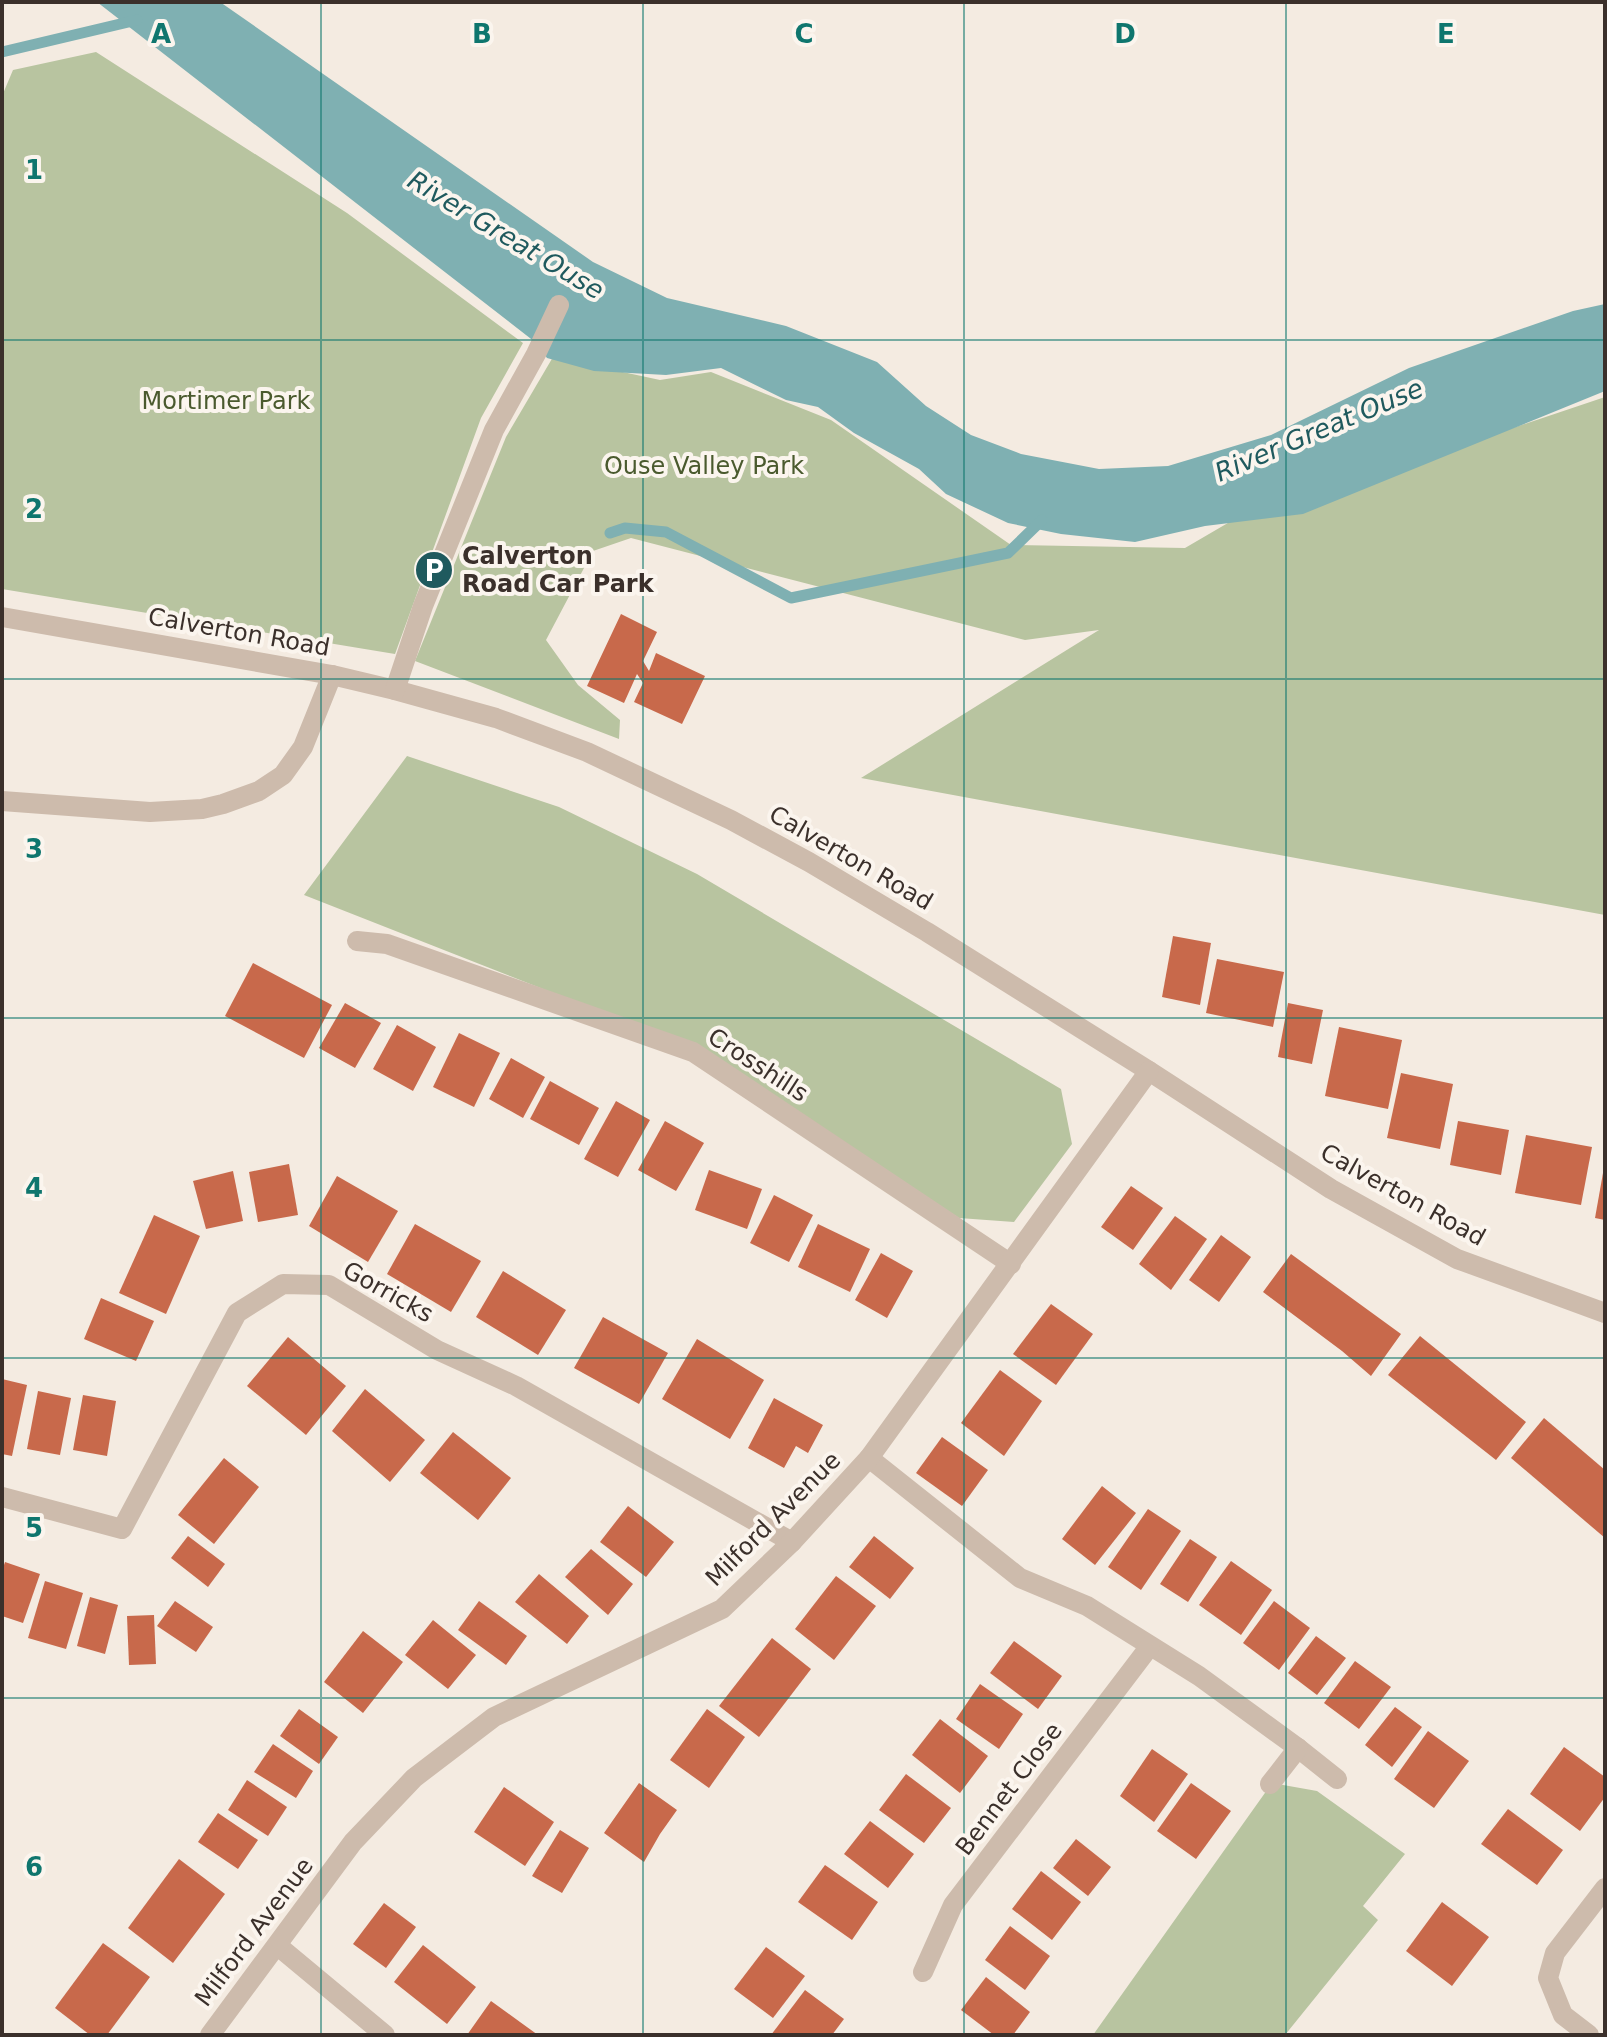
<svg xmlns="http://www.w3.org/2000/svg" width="1607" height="2037" viewBox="0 0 1607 2037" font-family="'DejaVu Sans',sans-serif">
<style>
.green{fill:#b8c4a0}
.water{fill:#7fb0b2}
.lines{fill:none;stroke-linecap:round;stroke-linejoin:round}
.stream{stroke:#7fb0b2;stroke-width:11}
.building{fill:#c8694b}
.minor{stroke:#cdbbac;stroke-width:20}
.grid{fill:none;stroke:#0f766e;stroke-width:2;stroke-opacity:0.55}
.labels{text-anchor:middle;stroke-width:8;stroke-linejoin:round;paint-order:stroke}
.park-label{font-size:24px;fill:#4a5a2e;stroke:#fbf5ee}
.poi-label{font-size:24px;font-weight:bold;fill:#3b302b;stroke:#fbf5ee;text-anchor:start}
.street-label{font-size:24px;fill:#3b302b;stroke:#fbf5ee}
.water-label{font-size:26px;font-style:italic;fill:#1f5a5e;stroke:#fbf5ee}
.grid-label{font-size:26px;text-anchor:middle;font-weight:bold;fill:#0f766e;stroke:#fbf5ee;stroke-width:8;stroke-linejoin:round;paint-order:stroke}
</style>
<rect width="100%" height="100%" fill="#f4ebe1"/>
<g class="green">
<polygon points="96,52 347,213 523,343 481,418 395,654 2,589 2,96 13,70"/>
<polygon points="553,357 660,380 711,372 831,420 1011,545 1185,548 1257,506 1441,452 1605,397 1605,915 861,778 1099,630 1025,640 631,538 593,551 546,640 578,685 620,720 619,739 415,661 506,437"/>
<polygon points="407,756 559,807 697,874 1061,1089 1072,1144 1014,1222 959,1218 690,1047 304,895"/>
<polygon points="1272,1783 1317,1791 1405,1854 1363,1906 1378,1920 1285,2035 1093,2035"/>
</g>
<polygon class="water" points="97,2 220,2 593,262 667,298 786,326 877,362 926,406 971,435 1021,454 1099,469 1168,466 1271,435 1409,368 1573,311 1605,304 1605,391 1303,514 1205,526 1135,542 1061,534 1008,523 946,494 919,469 854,433 818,407 786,400 721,368 666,375 594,371 547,358 535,342"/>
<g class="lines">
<g class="stream">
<polyline points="2,52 137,20"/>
<polyline points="610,533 625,528 666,532 791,598 1008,553 1042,520"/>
</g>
</g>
<g class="building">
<polygon points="621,614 657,632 643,661 649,671 656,653 705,676 682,724 634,702 643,683 637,674 624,703 587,686"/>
<polygon points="1173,936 1211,943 1200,1005 1162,997"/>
<polygon points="1217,959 1284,972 1273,1027 1206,1013"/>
<polygon points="253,963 332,1005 304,1058 225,1016"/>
<polygon points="345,1003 381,1023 355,1068 319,1048"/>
<polygon points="1288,1003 1323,1010 1312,1064 1278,1057"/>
<polygon points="397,1025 436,1047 413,1091 373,1069"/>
<polygon points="1339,1027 1402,1040 1388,1109 1325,1096"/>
<polygon points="459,1033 500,1053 474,1107 433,1087"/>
<polygon points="511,1058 545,1077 523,1118 489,1099"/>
<polygon points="1401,1073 1453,1084 1440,1149 1387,1138"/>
<polygon points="550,1081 599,1108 579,1145 530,1119"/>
<polygon points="616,1101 650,1120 618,1177 584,1159"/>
<polygon points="665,1121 704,1143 676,1191 638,1170"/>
<polygon points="1458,1121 1509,1130 1501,1175 1450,1165"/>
<polygon points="1526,1135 1592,1147 1581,1205 1515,1193"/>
<polygon points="289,1164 298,1215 258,1222 249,1172"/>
<polygon points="709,1170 762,1189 747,1229 695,1210"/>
<polygon points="233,1171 243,1221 206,1229 193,1181"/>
<polygon points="1603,1173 1605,1173 1605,1220 1595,1218"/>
<polygon points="337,1176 398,1211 368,1262 309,1226"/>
<polygon points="1131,1186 1163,1208 1133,1250 1101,1227"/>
<polygon points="774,1195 813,1215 789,1262 750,1243"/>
<polygon points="154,1215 200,1236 166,1314 119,1293"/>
<polygon points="1175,1216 1207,1239 1171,1290 1139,1264"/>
<polygon points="415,1224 481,1261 451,1312 387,1274"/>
<polygon points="818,1224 870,1249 850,1292 798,1267"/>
<polygon points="1221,1235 1251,1257 1219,1302 1189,1280"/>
<polygon points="881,1253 913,1271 887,1318 855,1300"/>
<polygon points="1291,1254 1401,1334 1371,1376 1342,1351 1263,1292"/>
<polygon points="503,1271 566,1310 538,1355 476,1317"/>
<polygon points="101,1298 154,1321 136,1361 84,1339"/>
<polygon points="1051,1304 1093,1334 1056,1385 1013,1354"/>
<polygon points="603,1317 668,1353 639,1404 574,1368"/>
<polygon points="1420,1336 1526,1422 1496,1460 1388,1375"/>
<polygon points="288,1337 346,1386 306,1435 247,1386"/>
<polygon points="697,1339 764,1380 730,1439 662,1399"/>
<polygon points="1000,1370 1042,1401 1004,1456 961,1423"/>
<polygon points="2,1379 27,1385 12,1456 2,1454"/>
<polygon points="365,1389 425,1440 390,1482 332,1431"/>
<polygon points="38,1391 71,1398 60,1455 27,1449"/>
<polygon points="83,1395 116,1401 107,1456 73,1450"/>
<polygon points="774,1398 823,1425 808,1453 796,1446 784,1468 748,1448"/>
<polygon points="1544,1418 1605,1470 1605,1538 1511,1458"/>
<polygon points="453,1432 511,1478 478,1520 420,1473"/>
<polygon points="942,1437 988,1470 962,1506 916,1473"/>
<polygon points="224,1458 259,1487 214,1544 178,1515"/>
<polygon points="1102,1486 1136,1513 1095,1565 1062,1539"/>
<polygon points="628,1506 674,1542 646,1577 600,1542"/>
<polygon points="1148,1509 1181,1531 1141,1590 1108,1567"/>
<polygon points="188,1536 225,1564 208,1587 171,1558"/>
<polygon points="874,1536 914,1568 890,1599 849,1567"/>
<polygon points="1190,1539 1217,1557 1188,1602 1160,1584"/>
<polygon points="591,1549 633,1584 608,1615 565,1577"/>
<polygon points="1231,1561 1272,1590 1241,1635 1199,1605"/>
<polygon points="5,1562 40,1574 23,1623 2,1616 2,1571"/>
<polygon points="539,1574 589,1616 567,1644 515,1602"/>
<polygon points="836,1576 876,1606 834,1660 795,1629"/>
<polygon points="45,1581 83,1593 66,1649 28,1638"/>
<polygon points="90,1597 118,1605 105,1654 77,1646"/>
<polygon points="175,1601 213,1627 196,1652 157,1626"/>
<polygon points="479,1601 527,1636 506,1665 458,1630"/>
<polygon points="1274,1601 1310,1628 1279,1670 1243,1643"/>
<polygon points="154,1615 156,1664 129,1665 127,1616"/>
<polygon points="433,1620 476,1655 448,1689 405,1655"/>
<polygon points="363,1631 403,1662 363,1713 324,1682"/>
<polygon points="1316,1636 1346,1658 1317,1695 1288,1673"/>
<polygon points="772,1638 811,1669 759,1737 719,1706"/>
<polygon points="1014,1641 1062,1676 1038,1709 990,1673"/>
<polygon points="1355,1661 1391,1687 1359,1729 1324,1703"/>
<polygon points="980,1684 1023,1714 999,1749 956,1719"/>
<polygon points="1395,1707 1422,1727 1392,1767 1365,1745"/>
<polygon points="299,1709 338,1737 319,1764 280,1736"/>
<polygon points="707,1709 745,1737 709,1788 670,1760"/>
<polygon points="940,1719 988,1756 960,1793 912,1755"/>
<polygon points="1428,1731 1469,1761 1434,1808 1394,1779"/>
<polygon points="273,1744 313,1771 296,1798 254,1772"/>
<polygon points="1564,1747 1605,1777 1605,1797 1580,1831 1530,1794"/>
<polygon points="1152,1749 1188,1774 1154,1822 1120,1796"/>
<polygon points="906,1774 951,1808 924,1843 879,1810"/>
<polygon points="247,1780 287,1807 268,1836 228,1810"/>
<polygon points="639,1783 677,1810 660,1834 644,1862 604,1833"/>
<polygon points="1191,1783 1231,1811 1196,1859 1157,1831"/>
<polygon points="504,1787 554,1822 525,1866 474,1832"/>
<polygon points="1508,1809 1563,1850 1537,1885 1481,1844"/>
<polygon points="218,1813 258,1840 238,1869 198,1842"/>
<polygon points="870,1821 914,1854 888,1888 844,1854"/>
<polygon points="560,1830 589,1848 562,1893 532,1876"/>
<polygon points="1076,1839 1111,1867 1088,1896 1053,1868"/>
<polygon points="179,1859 225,1894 173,1963 128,1928"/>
<polygon points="825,1865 878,1902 852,1940 798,1902"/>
<polygon points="1041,1871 1081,1902 1052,1940 1012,1909"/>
<polygon points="1442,1902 1489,1937 1452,1986 1406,1951"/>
<polygon points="384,1903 416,1927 386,1968 353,1944"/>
<polygon points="1010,1926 1050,1956 1025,1990 985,1960"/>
<polygon points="103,1943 150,1977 107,2035 90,2035 55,2008"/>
<polygon points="423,1945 476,1987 447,2024 394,1982"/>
<polygon points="766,1947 805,1976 773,2018 734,1989"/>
<polygon points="986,1977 1030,2012 1013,2035 994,2035 961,2010"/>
<polygon points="805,1990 844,2019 832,2035 771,2035"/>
<polygon points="491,2001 520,2022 538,2035 467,2035"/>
</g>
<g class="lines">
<g class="minor">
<polyline points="2,617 332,675 395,690 496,718 587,752 731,820 809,862 927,932 1149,1071 1331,1189 1457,1259 1605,1313"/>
<polyline points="395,690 423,606 494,430 536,354 559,305"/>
<polyline points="2,801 150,812 202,809 223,804 259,791 283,775 303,747 332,675"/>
<polyline points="357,941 387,944 693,1052 1011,1264"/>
<polyline points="869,1458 1020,1578 1087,1606 1199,1676 1298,1748 1337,1779"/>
<polyline points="2,1497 122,1529 237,1313 283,1284 329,1285 437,1350 516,1386 792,1542"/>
<polyline points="1270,1784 1298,1748"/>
<polyline points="278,1946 385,2035"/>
<polyline points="923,1972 953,1905 1150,1646"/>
<polyline points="210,2035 353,1842 414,1778 494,1717 722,1609 792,1542 869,1458 1149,1071"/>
<polyline points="1589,2035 1563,2015 1548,1978 1555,1953 1605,1888"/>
</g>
</g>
<path class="grid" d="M321,2V2035M643,2V2035M964,2V2035M1286,2V2035M2,340H1605M2,679H1605M2,1018H1605M2,1358H1605M2,1698H1605"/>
<defs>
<symbol id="parking-disc" viewBox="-11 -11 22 22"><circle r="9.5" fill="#1f5a5e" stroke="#fbf5ee"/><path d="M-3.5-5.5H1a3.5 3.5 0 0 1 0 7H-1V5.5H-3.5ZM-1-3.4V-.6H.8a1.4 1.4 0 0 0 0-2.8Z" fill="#fff"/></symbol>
</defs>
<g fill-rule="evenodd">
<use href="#parking-disc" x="412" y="548" width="44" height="44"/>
</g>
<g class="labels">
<g class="park-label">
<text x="226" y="409">Mortimer Park</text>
<text x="704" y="474">Ouse Valley Park</text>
</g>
<g class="poi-label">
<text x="462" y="564">Calverton<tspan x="462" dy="28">Road Car Park</tspan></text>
</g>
<g class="street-label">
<text transform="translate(239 632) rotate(10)" y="8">Calverton Road</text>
<text transform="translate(851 858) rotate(30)" y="8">Calverton Road</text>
<text transform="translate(758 1065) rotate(33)" y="8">Crosshills</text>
<text transform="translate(1403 1195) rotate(29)" y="8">Calverton Road</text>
<text transform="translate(388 1292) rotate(29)" y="8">Gorricks</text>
<text transform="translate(773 1519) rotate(-45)" y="8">Milford Avenue</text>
<text transform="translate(1009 1789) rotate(-53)" y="8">Bennet Close</text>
<text transform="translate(254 1932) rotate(-53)" y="8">Milford Avenue</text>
</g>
<g class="water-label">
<text transform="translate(506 235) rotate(31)" y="9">River Great Ouse</text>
<text transform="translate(1319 430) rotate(-23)" y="9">River Great Ouse</text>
</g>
</g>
<g class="grid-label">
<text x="161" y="43">A</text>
<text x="482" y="43">B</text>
<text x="804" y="43">C</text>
<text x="1125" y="43">D</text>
<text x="1446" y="43">E</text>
<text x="34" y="179">1</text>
<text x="34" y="518">2</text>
<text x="34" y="858">3</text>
<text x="34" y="1197">4</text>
<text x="34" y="1537">5</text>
<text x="34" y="1876">6</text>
</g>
<rect width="1607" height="2037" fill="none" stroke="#3b302b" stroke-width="8"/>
</svg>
